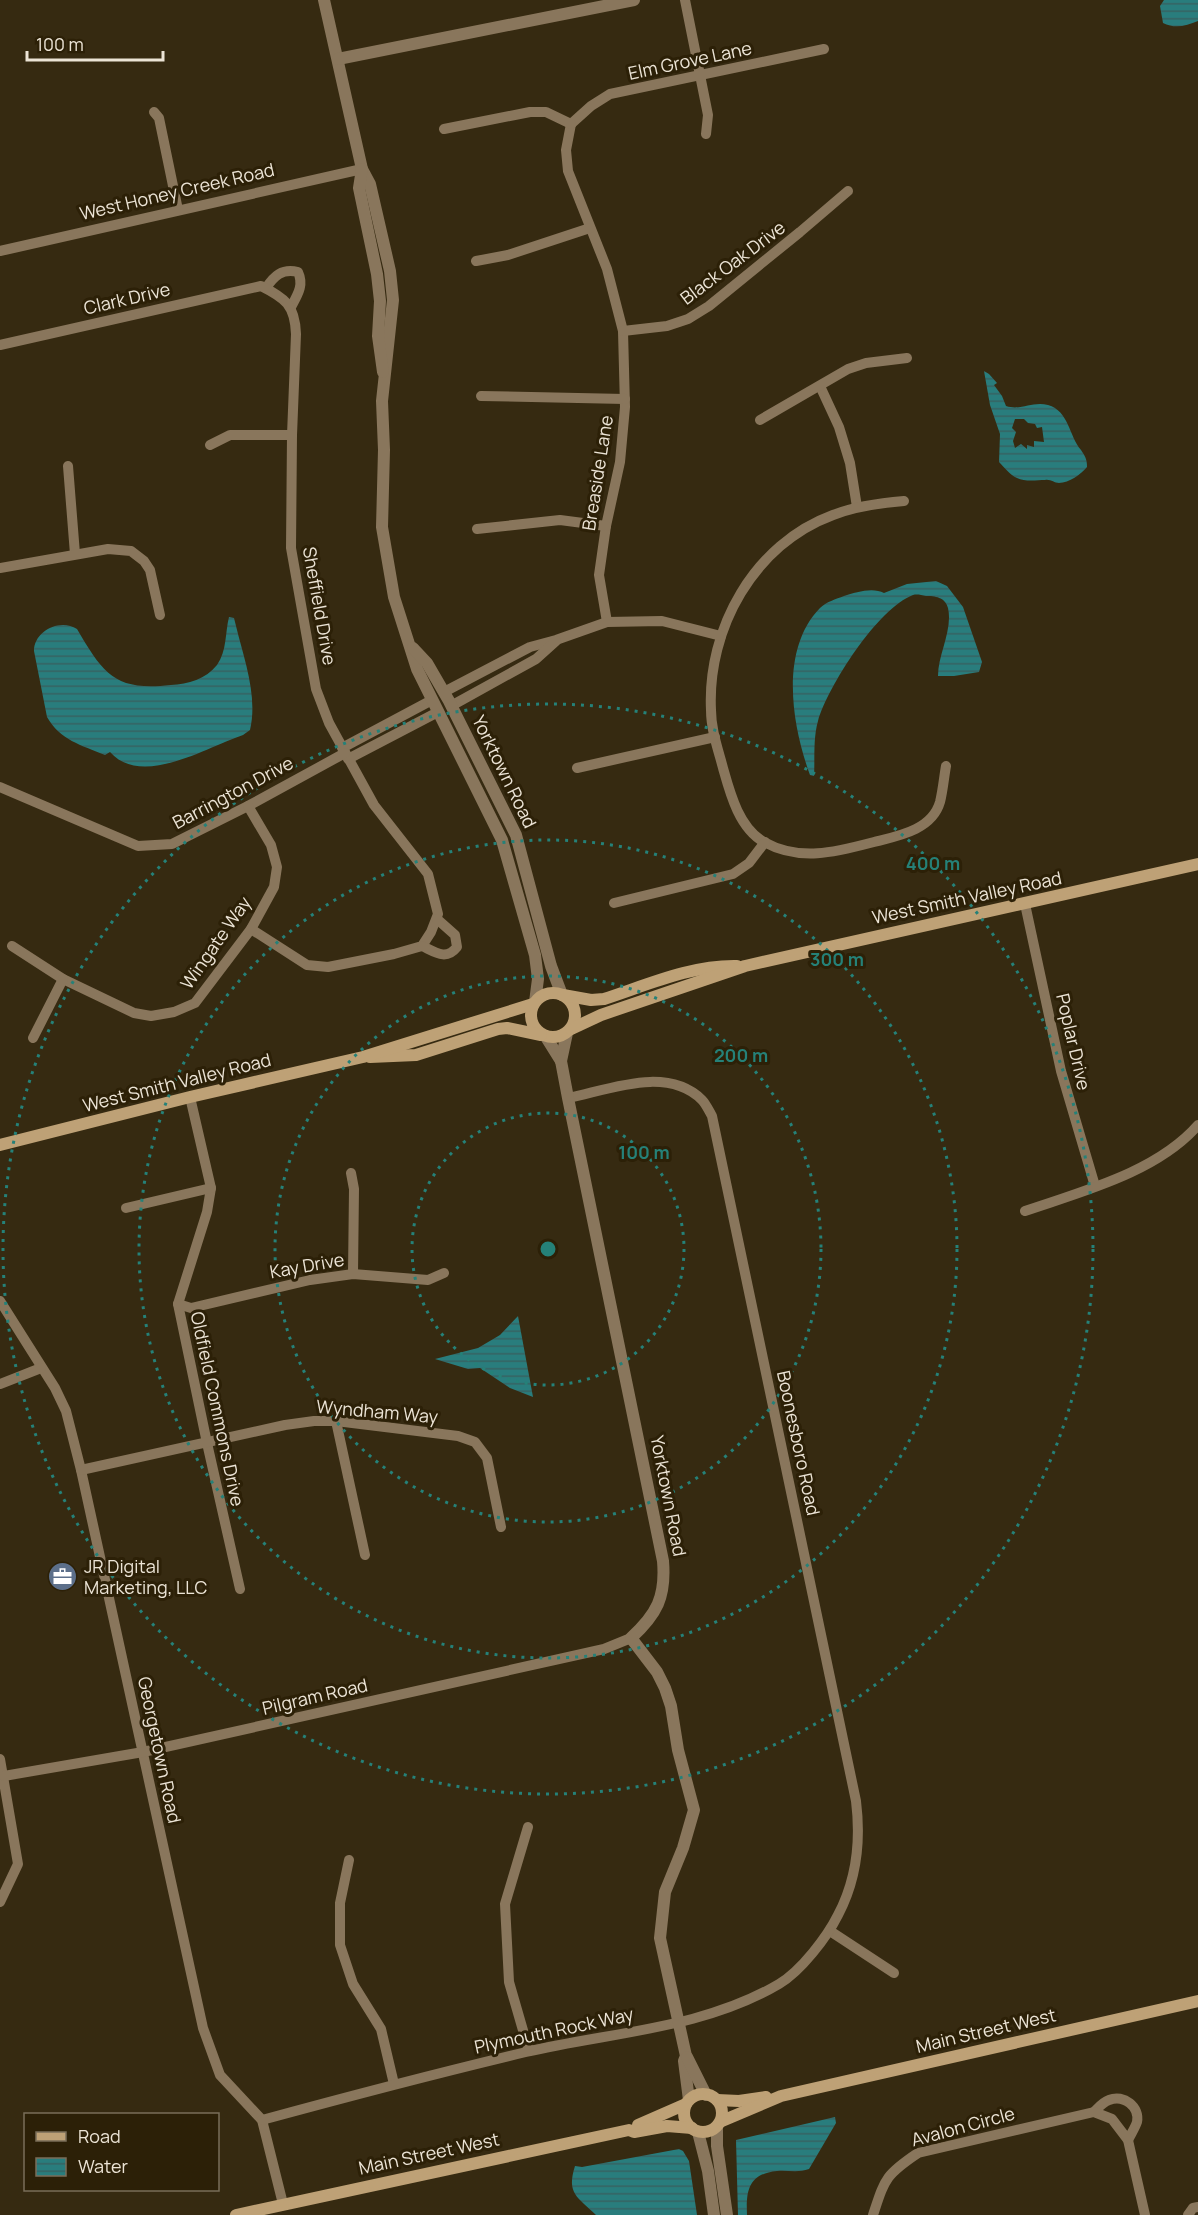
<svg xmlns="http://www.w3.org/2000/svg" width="1198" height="2215" viewBox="0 0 1198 2215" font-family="Manrope,sans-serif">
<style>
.water{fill:url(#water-rules);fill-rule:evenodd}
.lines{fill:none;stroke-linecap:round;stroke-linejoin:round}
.minor{stroke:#89765c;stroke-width:10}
.tertiary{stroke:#89765c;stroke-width:12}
.secondary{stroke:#bea176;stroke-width:12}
.ring{fill:none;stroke:#258178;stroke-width:3;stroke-dasharray:3 6}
.labels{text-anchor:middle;stroke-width:6;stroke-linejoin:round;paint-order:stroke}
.street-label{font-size:18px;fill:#ece4d6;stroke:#2c2007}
.poi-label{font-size:18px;fill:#ece4d6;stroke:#2c2007;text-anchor:start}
.centre{fill:#258178;stroke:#2c2007;stroke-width:3}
.ring-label{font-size:18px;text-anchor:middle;font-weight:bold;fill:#258178;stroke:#2c2007;stroke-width:6;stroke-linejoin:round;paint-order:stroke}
</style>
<defs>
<pattern id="water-rules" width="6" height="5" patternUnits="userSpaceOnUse" patternTransform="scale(1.5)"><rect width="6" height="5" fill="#297d7d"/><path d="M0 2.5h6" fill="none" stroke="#366362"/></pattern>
</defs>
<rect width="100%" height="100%" fill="#362a11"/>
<g class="water">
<path d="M1164,0H1198V21C1186,26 1175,29 1163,23L1160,6Z"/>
<path d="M984,371L989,374L997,383L994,385L1002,396L1006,406C1021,411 1032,401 1048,405C1069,411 1069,436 1081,450C1085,456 1087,459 1087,467C1081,474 1069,483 1059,483C1054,483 1051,479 1045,480C1037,480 1025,482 1017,478C1010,475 1004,467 999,462L1000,434L990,405ZM1015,419H1024L1028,423L1035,424L1037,428L1042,427L1044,442L1034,441V447L1027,445V449L1021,444L1015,448L1013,441L1016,432L1012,428Z"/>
<path d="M936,581L947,586L963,607L982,662L979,672L954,676H938C938,654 953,630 948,608C945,597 935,596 926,596C921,595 917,594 913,595C878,608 828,686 818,721C813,738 815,759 814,776L810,775C792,726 779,650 820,608C826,602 836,599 844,596C856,592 873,587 884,593L907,584Z"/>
<path d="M229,617L234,618L236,626C244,659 258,696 250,730L243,735C207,747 142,788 110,752L105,755C81,745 60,740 47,717L34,651C34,631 60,618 77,629C104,675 115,691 171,685C188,684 206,679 217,665C227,651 225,633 229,617Z"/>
<polygon points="518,1316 533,1397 510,1388 480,1368 468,1369 435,1359 478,1348 500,1335"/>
<path d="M835,2117L836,2123L809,2169C798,2173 788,2170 777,2171C748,2174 746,2191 747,2215H738L736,2140Z"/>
<path d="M679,2149L683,2151L689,2161L697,2215H596C578,2197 566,2194 575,2166L582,2167Z"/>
</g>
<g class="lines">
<g class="minor">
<polyline points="685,0 708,115 706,134"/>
<polyline points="154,112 159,118 178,210"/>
<polyline points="571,124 566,150 568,171 607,269 623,331 625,407 620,462 606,526 599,575 607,622"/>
<polyline points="571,124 591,106 610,94 824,49"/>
<polyline points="444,129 530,112 546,112 571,124"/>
<polyline points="0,251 362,169"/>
<polyline points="476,261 508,255 590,228"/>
<path d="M266,288C274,276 282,268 298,272C304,285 298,294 291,307"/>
<polyline points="623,331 667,326 688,319 709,306 800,232 848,191"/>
<path d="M0,345L261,286C285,298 295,305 296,334L292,435L291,548L316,689L329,723L374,805L428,874L438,914L431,932L422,946L394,954L328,967L307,965L251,929"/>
<polyline points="820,386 839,427 850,463 857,507"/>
<polyline points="481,396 625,399"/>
<polyline points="760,420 848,369 866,363 907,358"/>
<polyline points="210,445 230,435 292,435"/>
<polyline points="68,466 75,554"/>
<path d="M904,501C879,503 856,506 833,515C754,544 707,629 711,710C711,730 718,749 723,768C730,793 739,828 764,842C800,862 836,852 874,842C898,836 932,830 940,802C943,790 944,777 946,766"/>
<polyline points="477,529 560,520 606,526"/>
<polyline points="0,568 108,549 131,551 144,561 150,570 160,615"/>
<polyline points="444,692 530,647 556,640 607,622 662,621 721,636"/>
<polyline points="451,706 536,659 556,641"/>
<polyline points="342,748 432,700"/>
<polyline points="348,759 438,712"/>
<polyline points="577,768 715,737"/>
<polyline points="0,787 138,846 172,844 248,806 345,753"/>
<polyline points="614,903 733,874 749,863 765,842"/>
<polyline points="1025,904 1061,1071 1095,1186"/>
<polyline points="12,946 63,979 134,1013 151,1016 174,1012 195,1003 251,929 274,887 277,867 271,845 248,806"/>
<path d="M422,946C435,952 446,961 457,947L455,935L437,919"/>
<polyline points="33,1038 63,979"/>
<polyline points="190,1097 211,1188 207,1212 178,1304 207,1443 240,1589"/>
<polyline points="351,1173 354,1189 353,1274"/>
<polyline points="126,1208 211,1188"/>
<path d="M1025,1211C1083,1191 1157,1172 1198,1125"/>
<polyline points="0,1301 55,1388 66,1411 81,1470 203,2028 220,2075 262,2120 283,2204"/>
<polyline points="178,1304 191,1308 310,1280 353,1274 428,1280 444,1273"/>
<polyline points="0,1384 41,1368"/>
<polyline points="336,1421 365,1555"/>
<polyline points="81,1470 285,1425 314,1421 336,1421 458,1436 475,1442 487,1458 501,1527"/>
<polyline points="0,1759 18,1864 0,1902"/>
<polyline points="4,1776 143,1752 604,1649 631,1638"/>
<polyline points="528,1827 505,1904 509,1982 529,2051"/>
<polyline points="349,1860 340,1903 340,1945 353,1984 381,2029 394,2084"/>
<polyline points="830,1931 894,1973"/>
<path d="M1094,2112C1099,2107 1103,2102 1109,2100C1124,2094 1140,2107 1137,2122C1135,2128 1131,2134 1128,2140"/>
<path d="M262,2120C350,2096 438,2073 526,2052C611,2032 703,2029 779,1984C801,1971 827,1937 838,1915C857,1879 861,1841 856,1801L712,1116C709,1111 706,1104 702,1100C667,1065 608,1090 568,1098"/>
<path d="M873,2215C885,2179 885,2175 918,2153L1094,2112L1112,2119L1128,2140L1145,2215"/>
<polyline points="1188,2215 1193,2208 1198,2207"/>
</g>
<g class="tertiary">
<polyline points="324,0 362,169 370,184 390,271 393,300 382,401 384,450 382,527 394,597 417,669 502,840 535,955 538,979 535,1002"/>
<polyline points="338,59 634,0"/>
<polyline points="362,169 359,188 377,274 380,301 378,336 383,372"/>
<polyline points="413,648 427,663 449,701 516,835 551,966 562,995"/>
<path d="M567,1033L561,1061L568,1098L663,1561C666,1597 657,1614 631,1638L657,1672L665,1688L671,1706L678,1750L694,1810L683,1848L665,1892L660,1938L686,2056L684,2061L689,2100"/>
<polyline points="546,1037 561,1061"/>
<polyline points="687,2057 706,2095"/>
<polyline points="717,2128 717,2146 727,2215"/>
<polyline points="698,2132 708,2171 714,2215"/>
</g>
<g class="secondary">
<circle cx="553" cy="1015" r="22"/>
<path d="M563,995L591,1000L604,999C647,985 691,965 737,966"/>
<polyline points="571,1029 601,1015 745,966 1198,864"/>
<polyline points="370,1057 416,1055 498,1029 507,1028 541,1035"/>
<polyline points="0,1145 190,1097 363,1057 533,1004"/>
<circle cx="703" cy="2113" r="19"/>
<polyline points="717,2100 739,2101 766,2097"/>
<polyline points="722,2121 781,2096 1198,2001"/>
<polyline points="638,2125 686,2104"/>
<polyline points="236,2215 629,2130 634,2132 667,2126 692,2128"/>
</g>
</g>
<g class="ring">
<circle cx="548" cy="1249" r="136"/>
<circle cx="548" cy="1249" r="273"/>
<circle cx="548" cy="1249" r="409"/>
<circle cx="548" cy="1249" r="545"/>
</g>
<defs>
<symbol id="office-disc" viewBox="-11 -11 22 22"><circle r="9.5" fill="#5c6f8a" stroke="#2c2007"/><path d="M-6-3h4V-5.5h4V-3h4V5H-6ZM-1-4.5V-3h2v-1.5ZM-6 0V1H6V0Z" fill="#fff"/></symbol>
</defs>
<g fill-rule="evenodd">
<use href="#office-disc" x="46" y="1560" width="33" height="33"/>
</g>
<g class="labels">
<g class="street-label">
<text transform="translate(690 61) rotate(-12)" y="6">Elm Grove Lane</text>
<text transform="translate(177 192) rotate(-13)" y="6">West Honey Creek Road</text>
<text transform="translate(733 263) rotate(-37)" y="6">Black Oak Drive</text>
<text transform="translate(127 299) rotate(-13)" y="6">Clark Drive</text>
<text transform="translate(598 473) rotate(-81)" y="6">Breaside Lane</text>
<text transform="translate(319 606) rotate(80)" y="6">Sheffield Drive</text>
<text transform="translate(504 772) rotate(64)" y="6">Yorktown Road</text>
<text transform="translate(233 793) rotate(-28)" y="6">Barrington Drive</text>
<text transform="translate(967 898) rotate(-12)" y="6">West Smith Valley Road</text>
<text transform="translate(216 943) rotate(-55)" y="6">Wingate Way</text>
<text transform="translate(1073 1042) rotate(77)" y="6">Poplar Drive</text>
<text transform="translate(177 1083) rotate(-14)" y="6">West Smith Valley Road</text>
<text transform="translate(307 1266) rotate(-10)" y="6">Kay Drive</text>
<text transform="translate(217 1409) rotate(78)" y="6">Oldfield Commons Drive</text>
<text transform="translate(377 1412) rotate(5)" y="6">Wyndham Way</text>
<text transform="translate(798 1443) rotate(78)" y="6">Boonesboro Road</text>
<text transform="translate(668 1496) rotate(79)" y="6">Yorktown Road</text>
<text transform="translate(315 1697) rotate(-13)" y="6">Pilgram Road</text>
<text transform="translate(159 1750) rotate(78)" y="6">Georgetown Road</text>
<text transform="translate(554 2031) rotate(-12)" y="6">Plymouth Rock Way</text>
<text transform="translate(986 2031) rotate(-13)" y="6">Main Street West</text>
<text transform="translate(963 2127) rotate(-15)" y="6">Avalon Circle</text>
<text transform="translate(429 2154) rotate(-12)" y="6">Main Street West</text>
</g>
<g class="poi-label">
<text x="84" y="1573">JR Digital<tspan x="84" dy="21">Marketing, LLC</tspan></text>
</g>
</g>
<circle cx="548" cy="1249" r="9" class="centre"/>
<g class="ring-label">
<text x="933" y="870">400 m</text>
<text x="837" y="966">300 m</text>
<text x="741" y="1062">200 m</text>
<text x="644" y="1159">100 m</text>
</g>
<rect x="24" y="2113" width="195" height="78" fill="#2c2007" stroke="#796e5a" stroke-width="1.5"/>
<rect x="36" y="2132" width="30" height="9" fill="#bea176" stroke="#796e5a" stroke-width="1.5"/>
<text x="78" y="2143" font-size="18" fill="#ece4d6">Road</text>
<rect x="36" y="2158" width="30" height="18" fill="url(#water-rules)" stroke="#796e5a" stroke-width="1.5"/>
<text x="78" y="2173" font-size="18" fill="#ece4d6">Water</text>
<path d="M27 51v9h136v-9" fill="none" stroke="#ece4d6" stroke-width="3"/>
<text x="36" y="51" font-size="18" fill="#ece4d6" stroke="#2c2007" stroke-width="4.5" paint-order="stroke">100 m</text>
</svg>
